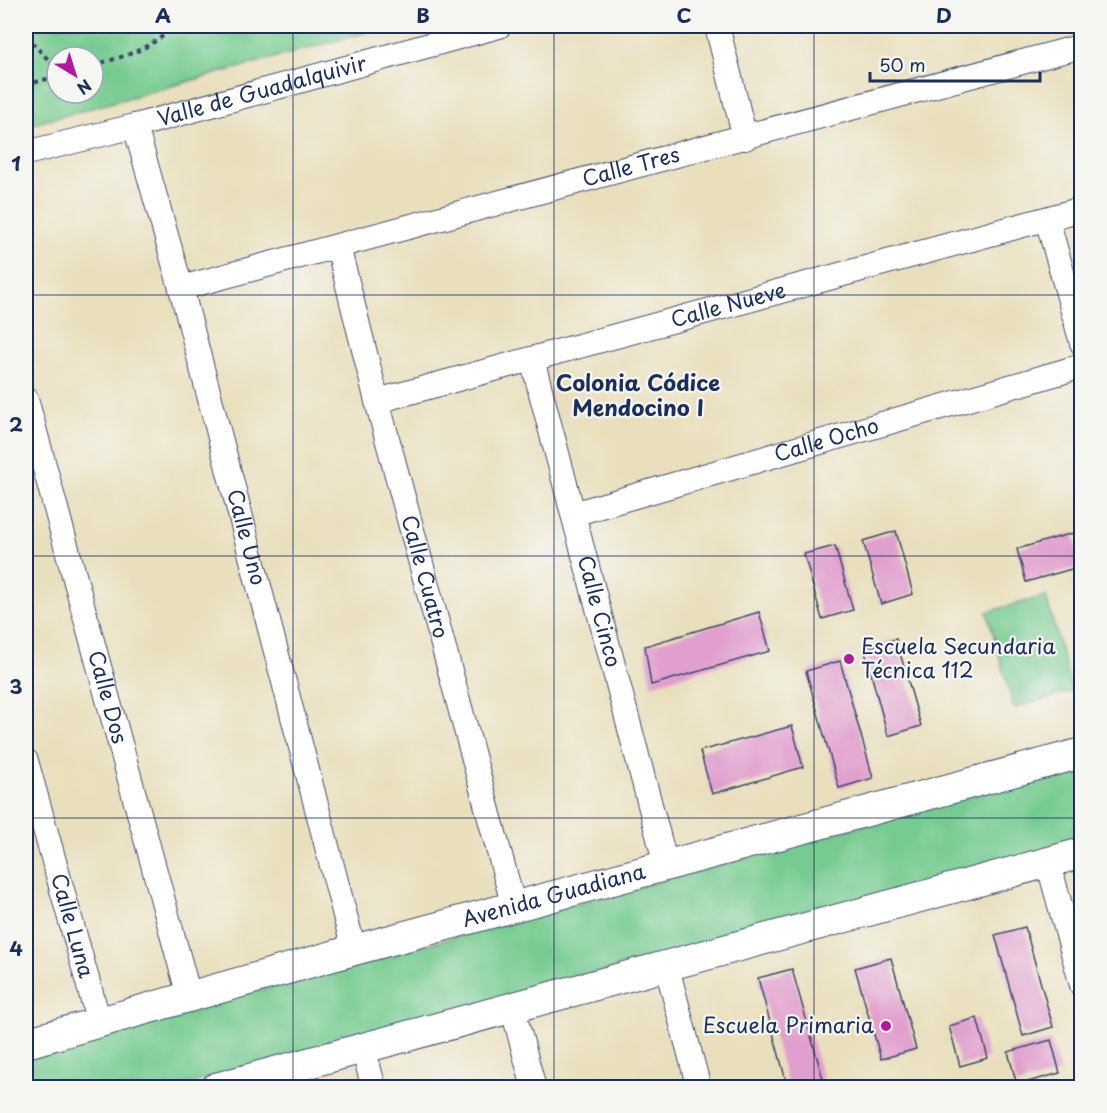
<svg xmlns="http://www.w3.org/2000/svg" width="1107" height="1113" viewBox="0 0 1107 1113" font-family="'Playpen Sans',sans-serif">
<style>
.green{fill:#74cb90;stroke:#487d77;stroke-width:1.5;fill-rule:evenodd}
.building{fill:#e19fcd}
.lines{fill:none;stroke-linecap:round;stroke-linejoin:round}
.minor-casing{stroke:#3a496c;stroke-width:26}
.tertiary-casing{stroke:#3a496c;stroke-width:32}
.path{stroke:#3a496c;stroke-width:4;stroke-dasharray:4.5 4.5;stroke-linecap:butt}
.minor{stroke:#fff;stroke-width:24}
.tertiary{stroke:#fff;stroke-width:30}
.grid{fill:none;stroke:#1b2f5e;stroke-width:1.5;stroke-opacity:0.55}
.poi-dot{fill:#b5179e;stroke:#f6f6f2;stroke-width:2}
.labels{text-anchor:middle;stroke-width:4.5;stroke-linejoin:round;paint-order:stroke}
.street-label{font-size:21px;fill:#1b2f5e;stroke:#f6f6f2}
.poi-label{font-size:21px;fill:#1b2f5e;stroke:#f6f6f2;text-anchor:start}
.neighbourhood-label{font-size:22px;font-weight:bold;fill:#1b2f5e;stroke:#f6f6f2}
.neatline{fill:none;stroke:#1b2f5e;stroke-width:2}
.grid-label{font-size:20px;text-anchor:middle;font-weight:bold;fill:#1b2f5e}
</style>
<rect width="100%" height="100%" fill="#f6f6f2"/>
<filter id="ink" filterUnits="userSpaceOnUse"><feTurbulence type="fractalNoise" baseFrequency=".0167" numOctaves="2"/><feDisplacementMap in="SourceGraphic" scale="12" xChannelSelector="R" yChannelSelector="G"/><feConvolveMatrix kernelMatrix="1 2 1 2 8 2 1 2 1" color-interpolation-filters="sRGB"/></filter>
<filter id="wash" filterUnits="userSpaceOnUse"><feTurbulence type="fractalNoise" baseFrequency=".008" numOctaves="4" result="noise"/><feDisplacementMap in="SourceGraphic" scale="24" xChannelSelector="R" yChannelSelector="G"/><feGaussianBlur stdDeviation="1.35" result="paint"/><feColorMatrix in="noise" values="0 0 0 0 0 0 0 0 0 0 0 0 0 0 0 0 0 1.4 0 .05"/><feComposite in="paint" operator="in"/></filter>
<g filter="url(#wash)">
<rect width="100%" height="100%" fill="#e9dfbc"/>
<g class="green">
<path d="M26,26H390L26,126ZM57,57H93V93H57Z"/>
<polygon points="1046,596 1072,691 1014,708 987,612"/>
<polygon points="1081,766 1081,841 177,1087 26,1088 26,1054"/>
</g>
<g id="blocks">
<g class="building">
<polygon points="896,531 913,594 881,604 863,541"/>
<polygon points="1073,533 1082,566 1026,582 1017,549"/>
<polygon points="835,546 853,610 822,619 804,554"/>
<polygon points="759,612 770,651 651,685 645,646"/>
<polygon points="896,639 921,726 888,736 864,648"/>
<polygon points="840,661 873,778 839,788 806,671"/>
<polygon points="792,726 803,767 712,794 700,751"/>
<polygon points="1025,927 1053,1027 1023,1036 995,935"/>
<polygon points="891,958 916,1049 881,1059 855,968"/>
<polygon points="792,969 823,1079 788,1088 758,978"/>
<polygon points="977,1018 988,1058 960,1066 949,1026"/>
<polygon points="1051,1040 1060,1073 1017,1085 1008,1052"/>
</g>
</g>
</g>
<g filter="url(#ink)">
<use href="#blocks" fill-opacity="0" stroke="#3a496c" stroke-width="1.5"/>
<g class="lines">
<defs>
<g id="minor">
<polyline points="717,26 745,138"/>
<path id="s1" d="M135,126L181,288L354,950"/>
<path id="s2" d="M26,153L135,126L499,26"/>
<polyline points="1047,219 1082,343"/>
<path id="s3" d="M338,246L377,401L514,907"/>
<path id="s4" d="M181,288L1082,46"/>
<path id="s5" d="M532,359L666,865"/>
<path id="s6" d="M26,399L189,996"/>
<path id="s7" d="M377,401L1082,209"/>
<path id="s8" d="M573,514L1082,366"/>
<path id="s9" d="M26,761L99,1022"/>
<polyline points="1048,862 1082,985"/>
<polyline points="666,964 699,1088"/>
<polyline points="512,1006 534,1088"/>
<polyline points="363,1048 374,1088"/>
</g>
<g id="tertiary">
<path id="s10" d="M26,1043L354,950L1082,753"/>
<polyline points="216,1088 1082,853"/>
</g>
</defs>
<use href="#minor" class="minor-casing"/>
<use href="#tertiary" class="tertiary-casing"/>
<g class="path">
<polyline points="26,36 57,69"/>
<path d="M93,65C127,56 148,50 175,26"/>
<polyline points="26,85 57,76"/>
</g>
<use href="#minor" class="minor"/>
<use href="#tertiary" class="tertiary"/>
</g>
</g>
<path class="grid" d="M293,26V1088M554,26V1088M814,26V1088M26,295H1082M26,556H1082M26,818H1082"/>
<g class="poi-dot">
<circle cx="849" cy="659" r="6"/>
<circle cx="886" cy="1026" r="6"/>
</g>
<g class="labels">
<g class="street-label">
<text dy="7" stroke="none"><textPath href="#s2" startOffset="244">Valle de Guadalquivir</textPath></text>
<text dy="7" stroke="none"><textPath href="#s4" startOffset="466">Calle Tres</textPath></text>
<text dy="7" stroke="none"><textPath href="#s7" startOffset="364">Calle Nueve</textPath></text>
<text dy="7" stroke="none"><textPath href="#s8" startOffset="264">Calle Ocho</textPath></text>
<text dy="7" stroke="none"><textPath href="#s1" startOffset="426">Calle Uno</textPath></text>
<text dy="7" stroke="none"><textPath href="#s3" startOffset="342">Calle Cuatro</textPath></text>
<text dy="7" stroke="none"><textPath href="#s5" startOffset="261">Calle Cinco</textPath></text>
<text dy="7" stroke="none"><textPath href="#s6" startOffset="309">Calle Dos</textPath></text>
<text dy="7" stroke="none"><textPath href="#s10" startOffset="548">Avenida Guadiana</textPath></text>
<text dy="7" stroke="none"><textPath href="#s9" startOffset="171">Calle Luna</textPath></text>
</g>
<g class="poi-label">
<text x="861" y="654">Escuela Secundaria<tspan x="861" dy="24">Técnica 112</tspan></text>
<text x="874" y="1033" text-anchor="end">Escuela Primaria</text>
</g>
<g class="neighbourhood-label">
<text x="638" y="391">Colonia Códice<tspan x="638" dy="25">Mendocino I</tspan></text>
</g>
</g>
<rect width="1107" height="1113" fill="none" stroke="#f6f6f2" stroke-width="66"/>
<g transform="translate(75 75) rotate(142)"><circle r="28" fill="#f6f6f2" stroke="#9ea6b7" stroke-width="1.5"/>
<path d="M0-4.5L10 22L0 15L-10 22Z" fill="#b5179e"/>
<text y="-9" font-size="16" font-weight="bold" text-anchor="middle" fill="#1b2f5e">N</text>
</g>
<path d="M870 72v9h170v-9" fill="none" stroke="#1b2f5e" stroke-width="3"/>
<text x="879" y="72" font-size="18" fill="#1b2f5e" stroke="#f6f6f2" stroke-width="4.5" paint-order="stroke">50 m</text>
<rect x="33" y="33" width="1041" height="1047" class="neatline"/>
<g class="grid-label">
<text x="163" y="23">A</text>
<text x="423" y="23">B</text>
<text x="684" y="23">C</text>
<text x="944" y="23">D</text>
<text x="16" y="171">1</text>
<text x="16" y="432">2</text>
<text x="16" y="694">3</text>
<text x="16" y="956">4</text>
</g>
</svg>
